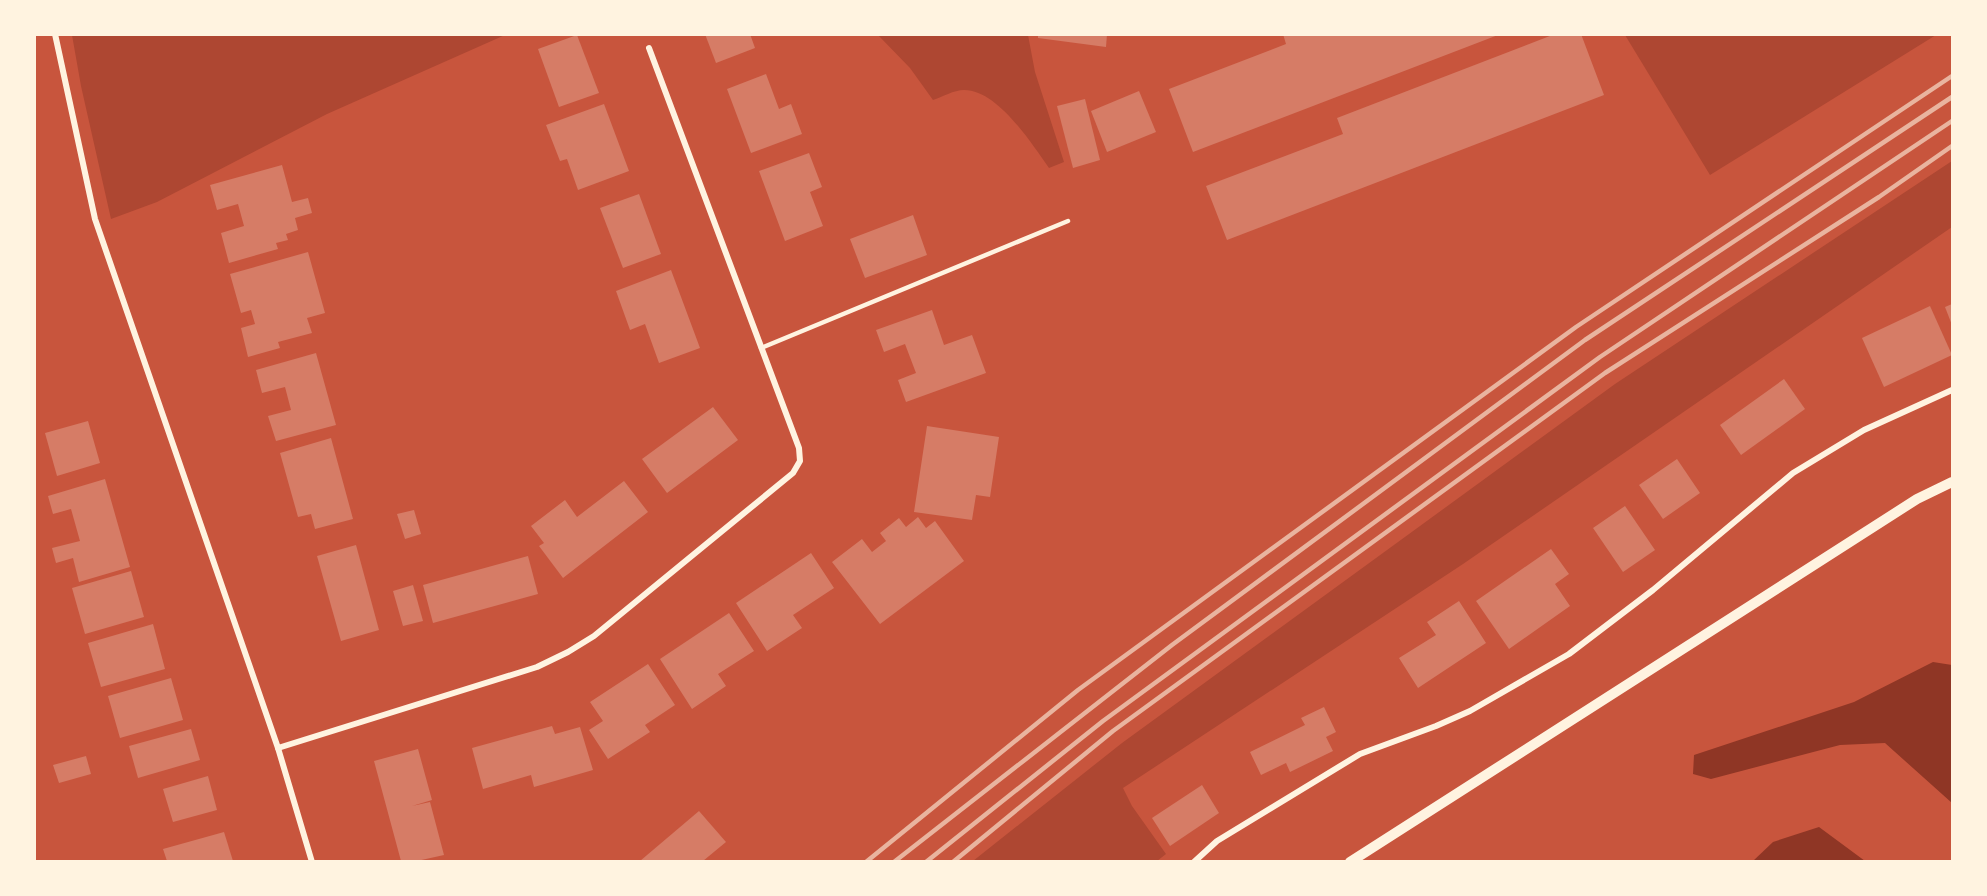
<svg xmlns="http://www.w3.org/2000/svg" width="1987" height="896" viewBox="0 0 1987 896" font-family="'Golos Text',sans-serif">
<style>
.green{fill:#ae4732}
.water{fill:#8f3625}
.building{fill:#d67c66}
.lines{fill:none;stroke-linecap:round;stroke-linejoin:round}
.service{stroke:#fff3e0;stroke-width:4.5}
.minor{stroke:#fff3e0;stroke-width:6}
.tertiary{stroke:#fff3e0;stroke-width:10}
.rail{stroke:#e9b49f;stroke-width:4.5}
</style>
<rect width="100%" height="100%" fill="#c8553d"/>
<g class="green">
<polygon points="72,35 72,34 505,35 327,114 157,202 111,219 81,86"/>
<path d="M878,35H1028L1035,72L1064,162L1049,168C1031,143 998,90 964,90C954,90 942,97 933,100L910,68Z"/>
<polygon points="1625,35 1936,35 1710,175"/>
<polygon points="1952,161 1952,227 1463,564 1123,788 1132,806 1166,854 1157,861 973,861 1122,743 1615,384"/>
</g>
<g class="water">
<polygon points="1933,662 1952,665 1952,803 1885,743 1840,745 1711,779 1693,774 1694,755 1854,702"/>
<polygon points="1819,827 1865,861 1753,861 1773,842"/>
</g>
<g class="building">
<polygon points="705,34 750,34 755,48 716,63"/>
<polygon points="1038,34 1107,34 1106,47 1038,38"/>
<polygon points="1283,34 1498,34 1498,35 1193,152 1169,89 1286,44"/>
<polygon points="1555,34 1581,34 1604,95 1227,240 1206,186 1343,134 1337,118"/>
<polygon points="577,35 599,93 559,107 538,49"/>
<polygon points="766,74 779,109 791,104 802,134 751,153 727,89"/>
<polygon points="1139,91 1156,132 1107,152 1091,111"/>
<polygon points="1085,99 1100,160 1073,168 1057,106"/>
<polygon points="604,104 629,171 578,190 567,159 560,161 546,125"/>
<polygon points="809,153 822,187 810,192 823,226 785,241 759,171"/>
<polygon points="282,165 292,202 308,198 312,213 295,218 298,230 286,234 288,240 276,243 278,249 229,263 221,233 244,226 238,204 217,210 210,185"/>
<polygon points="639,194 661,254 623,268 600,208"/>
<polygon points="913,215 927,255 865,278 850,239"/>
<polygon points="308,252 325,313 307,318 312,333 278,342 280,348 248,357 241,328 255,324 251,310 241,313 230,274"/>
<polygon points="671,270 700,348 659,363 645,324 630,330 616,291"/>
<polygon points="1952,304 1952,325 1945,307"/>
<polygon points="1930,306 1952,355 1884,387 1862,338"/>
<polygon points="932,310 944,345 972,335 986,373 906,402 898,380 916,373 905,344 884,352 876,330"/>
<polygon points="316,353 336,425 276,441 268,416 291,410 285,387 262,393 256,370"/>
<polygon points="1784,379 1805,409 1741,455 1720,425"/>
<polygon points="713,407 738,440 667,493 642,459"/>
<polygon points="88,421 100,463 57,476 45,433"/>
<polygon points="927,426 999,437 990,497 976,495 972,520 914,512"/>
<polygon points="331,438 353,519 315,529 311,514 298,517 280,453"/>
<polygon points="1677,459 1700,493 1663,519 1639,485"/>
<polygon points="105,479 130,567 79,582 73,558 56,563 52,548 80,541 71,509 53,514 48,496"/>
<polygon points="624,481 648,512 563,578 539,546 544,543 531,526 565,500 577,517"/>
<polygon points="1625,506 1655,550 1623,572 1593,528"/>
<polygon points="414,510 421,534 405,539 397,514"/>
<polygon points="918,517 926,528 935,521 964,561 880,624 832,562 862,539 872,552 886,541 880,533 899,518 906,527"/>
<polygon points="356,545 379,630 341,641 317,556"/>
<polygon points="1551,549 1569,574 1555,584 1570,606 1509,649 1476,601"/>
<polygon points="811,553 834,588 793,615 802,628 767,651 736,603"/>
<polygon points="528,556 538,594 433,623 423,585"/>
<polygon points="131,571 144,617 85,634 72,588"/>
<polygon points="413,585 423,621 403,626 393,591"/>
<polygon points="1459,601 1486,643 1418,688 1399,658 1436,635 1427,622"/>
<polygon points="729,613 754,651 718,674 726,686 692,709 660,659"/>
<polygon points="153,624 165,669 101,687 88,643"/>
<polygon points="648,664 675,705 645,725 650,732 608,759 589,730 603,721 590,702"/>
<polygon points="171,678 183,720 120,738 108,696"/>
<polygon points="1324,707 1336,732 1326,737 1333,751 1290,772 1286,763 1261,775 1250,752 1305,725 1301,718"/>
<polygon points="552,726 555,734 580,727 593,770 534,787 531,775 483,789 472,748"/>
<polygon points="191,729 200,760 138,778 129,746"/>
<polygon points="418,749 432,800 412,806 430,802 444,855 417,861 401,861 374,761"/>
<polygon points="86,756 91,774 59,783 53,765"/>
<polygon points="208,776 217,810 173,822 163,789"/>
<polygon points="1202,785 1219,813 1170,846 1152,818"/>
<polygon points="699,811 726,842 703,861 640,861"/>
<polygon points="224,832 233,861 167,861 163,849"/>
</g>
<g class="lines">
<polyline class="service" points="761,348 1068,221"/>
<g class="minor">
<polyline points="55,34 95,219 278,748 312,862"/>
<polyline points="278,748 537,667 568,652 594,636 793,473 800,461 799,448 649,48"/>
<polyline points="1194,862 1217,841 1360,754 1436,726 1470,711 1569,654 1653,590 1793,473 1864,430 1952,390"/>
</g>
<polyline class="tertiary" points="1350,862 1917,499 1952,482"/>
<g class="rail">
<polyline points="866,862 1078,690 1576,327 1952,76"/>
<polyline points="894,862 1172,645 1585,340 1952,97"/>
<polyline points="926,862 1103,721 1600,357 1952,121"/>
<polyline points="953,862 1113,731 1605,373 1879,197 1952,146"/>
</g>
</g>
<rect width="1987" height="896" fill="none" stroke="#fff3e0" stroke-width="72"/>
</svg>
